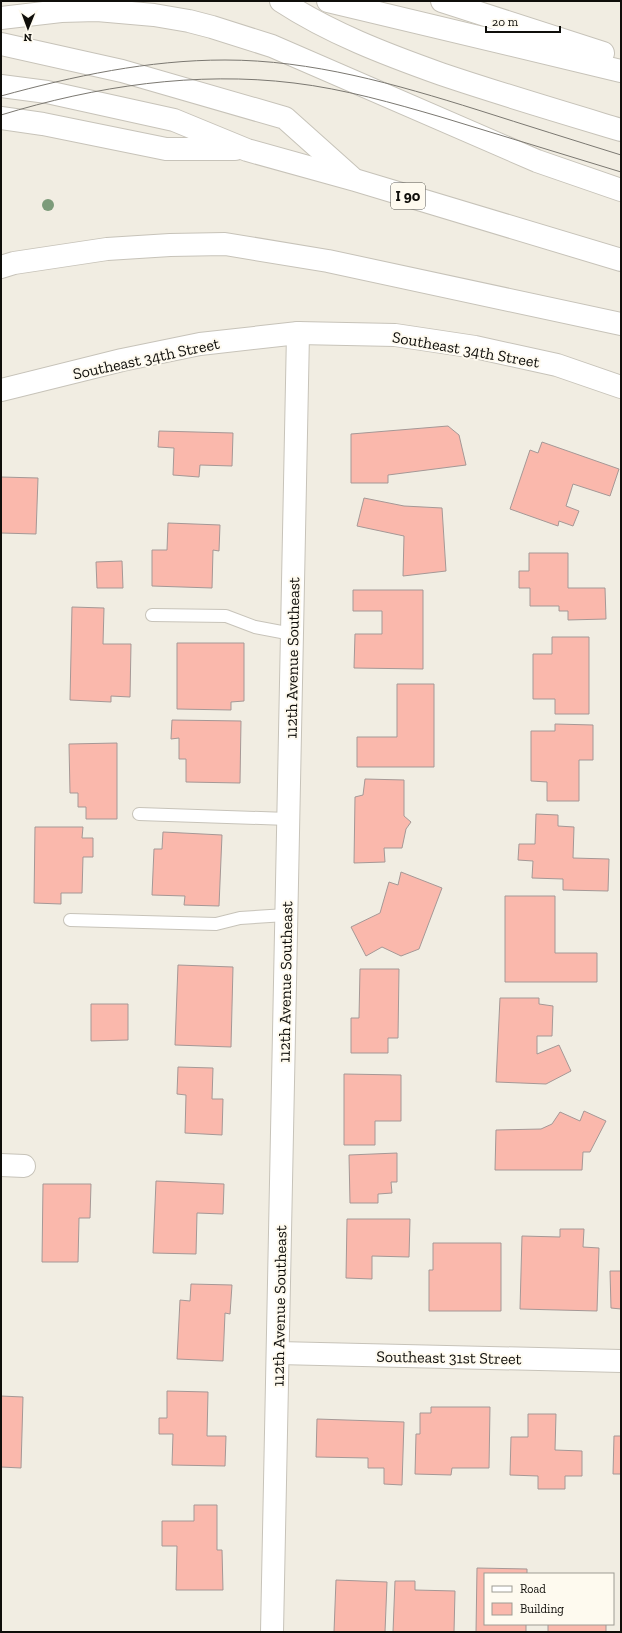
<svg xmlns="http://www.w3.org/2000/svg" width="622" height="1633" viewBox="0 0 622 1633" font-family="'Zilla Slab',serif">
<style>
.building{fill:#fab8ac;stroke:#a59896}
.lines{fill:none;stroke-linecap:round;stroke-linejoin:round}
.lane-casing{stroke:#c7c3b9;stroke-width:14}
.street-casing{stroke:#c7c3b9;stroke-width:24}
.secondary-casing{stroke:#c7c3b9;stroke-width:24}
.highway-casing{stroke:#c7c3b9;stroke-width:24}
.lane{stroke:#fff;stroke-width:12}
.street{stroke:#fff;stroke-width:22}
.secondary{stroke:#fff;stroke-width:22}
.highway{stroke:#fff;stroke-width:22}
.tram{stroke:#7b7871;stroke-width:1}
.tree{fill:#7c9b7a}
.labels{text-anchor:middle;stroke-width:4;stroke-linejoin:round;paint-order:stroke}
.shield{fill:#fefaef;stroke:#57554f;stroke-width:1}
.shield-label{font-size:15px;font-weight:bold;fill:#0f0e0a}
.street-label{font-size:16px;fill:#0f0e0a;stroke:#fefaef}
</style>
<rect width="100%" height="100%" fill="#f1ede2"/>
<g class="building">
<polygon points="448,426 459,435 466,465 388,475 388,483 351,483 351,434"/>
<polygon points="159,431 233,433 232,466 200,465 199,477 173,475 174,448 158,447"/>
<polygon points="542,442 619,469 610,496 573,484 566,506 579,511 573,526 559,521 558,526 510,509 530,450 538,453"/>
<polygon points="1,477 38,478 36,534 1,533"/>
<polygon points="364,498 404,506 442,508 446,571 403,576 404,536 357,526"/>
<polygon points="168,523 220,525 219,551 213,550 212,588 152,586 152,550 167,550"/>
<polygon points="529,553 568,553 568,588 605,588 606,619 568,620 568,611 559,611 559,606 530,606 530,588 519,588 519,571 529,571"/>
<polygon points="122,561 123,588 97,588 96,562"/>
<polygon points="353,590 423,590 423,669 354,668 355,634 382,634 382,611 353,611"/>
<polygon points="72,607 104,608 103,644 131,644 130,697 111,696 111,702 70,700"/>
<polygon points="552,637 589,637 589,714 555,714 555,699 533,699 533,654 552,654"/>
<polygon points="177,643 244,643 244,701 231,702 231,710 177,709"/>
<polygon points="397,684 434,684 434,767 357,767 357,737 397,737"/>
<polygon points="172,720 241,721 240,783 186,782 186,759 179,759 179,738 171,739"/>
<polygon points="555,724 593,725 593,760 579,760 579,801 547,801 547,782 531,781 531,731 555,731"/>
<polygon points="117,743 117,819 86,819 86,807 78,807 78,793 70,793 69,744"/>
<polygon points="365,779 404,780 404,816 411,822 406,829 402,848 384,848 385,862 354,863 355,797 363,795"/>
<polygon points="536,814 558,815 558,826 574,827 573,858 609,859 608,891 563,890 563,879 532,878 533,861 518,860 519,844 535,844"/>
<polygon points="35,827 83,827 82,838 93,838 93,857 83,857 82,893 61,893 61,904 34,903"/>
<polygon points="163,832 222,835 219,906 184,905 185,896 152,895 154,849 162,849"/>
<polygon points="401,872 442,888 419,949 401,956 382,947 366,956 351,927 380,913 389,882 398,885"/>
<polygon points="505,896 555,896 555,953 597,953 597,982 505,982"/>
<polygon points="178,965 233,967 231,1047 175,1045"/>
<polygon points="360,969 399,969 398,1038 388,1038 388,1053 351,1053 351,1018 359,1018"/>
<polygon points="500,998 539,998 539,1004 553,1006 552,1036 537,1036 537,1054 559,1045 571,1071 546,1084 496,1082"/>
<polygon points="91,1004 128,1004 128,1040 91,1041"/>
<polygon points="178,1067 213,1068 212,1099 223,1099 222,1135 185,1133 186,1095 177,1094"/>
<polygon points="344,1074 401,1075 401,1121 375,1121 375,1145 344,1145"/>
<polygon points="584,1111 606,1121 590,1152 583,1152 582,1170 495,1170 496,1130 541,1129 552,1124 560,1112 580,1121"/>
<polygon points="397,1153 397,1182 391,1182 392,1193 378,1194 378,1203 350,1203 349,1155"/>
<polygon points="156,1181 224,1184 223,1214 197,1213 196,1254 153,1253"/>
<polygon points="43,1184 91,1184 90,1218 79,1218 78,1262 42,1262"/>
<polygon points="347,1219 410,1219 409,1257 372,1256 372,1279 346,1278"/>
<polygon points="560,1229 584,1229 583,1247 599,1248 597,1311 520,1309 522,1236 560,1237"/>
<polygon points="433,1243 501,1243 501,1311 429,1311 429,1270 433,1270"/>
<polygon points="610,1271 621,1271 621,1309 611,1308"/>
<polygon points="191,1284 232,1285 230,1314 225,1313 223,1361 177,1359 180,1300 190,1301"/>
<polygon points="167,1391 208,1392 207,1436 226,1436 225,1466 172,1465 173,1434 159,1434 159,1418 167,1418"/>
<polygon points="1,1396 23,1397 21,1468 1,1467"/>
<polygon points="431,1407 490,1407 489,1468 452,1468 451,1475 415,1474 416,1434 420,1434 420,1413 431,1413"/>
<polygon points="528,1414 556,1414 555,1450 582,1451 582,1476 565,1476 565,1489 538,1489 538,1476 510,1475 511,1437 528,1437"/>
<polygon points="317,1419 404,1422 402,1485 384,1484 384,1468 368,1468 368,1458 316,1457"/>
<polygon points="614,1436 621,1436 621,1474 613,1474"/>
<polygon points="194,1505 217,1505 217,1550 222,1550 223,1590 176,1590 177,1546 162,1546 162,1521 194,1521"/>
<polygon points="477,1568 527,1569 527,1574 485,1574 485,1624 526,1624 526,1632 476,1632"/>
<polygon points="336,1580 387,1582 385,1632 334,1632"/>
<polygon points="395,1581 415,1581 415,1590 455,1591 454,1632 393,1632"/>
<rect x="548" y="1624" width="58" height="8"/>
</g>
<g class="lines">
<defs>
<g id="lane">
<polyline points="152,615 226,616 255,627 292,634"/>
<polyline points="139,814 288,819"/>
<polyline points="70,920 216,924 240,918 286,915"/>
</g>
<g id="street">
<polyline points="1,1165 24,1166"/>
<polyline points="278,1353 621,1361"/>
<polyline points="272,1632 298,333"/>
</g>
<polyline id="secondary" points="1,390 122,360 200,344 298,333 395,335 475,347 557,365 621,387"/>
<g id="highway">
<path d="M281,1C330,33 385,54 441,74C500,94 561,112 621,130"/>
<polyline points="328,1 621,71"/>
<polyline points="442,1 603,53"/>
<polyline points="1,18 61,11 97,10 154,15 189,21 212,27 272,46 537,161 621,190"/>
<polyline points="1,44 122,71 285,118 351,177"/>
<polyline points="1,86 47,92 174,120 247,150 355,180 621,260"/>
<polyline points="1,118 43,124 166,149 235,149"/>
<polyline points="1,267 14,263 107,249 170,245 225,244 328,261 621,324"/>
</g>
</defs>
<use href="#lane" class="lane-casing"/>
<use href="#street" class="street-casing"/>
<use href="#secondary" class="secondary-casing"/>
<use href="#highway" class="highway-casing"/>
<use href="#lane" class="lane"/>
<use href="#street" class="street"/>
<use href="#secondary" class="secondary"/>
<use href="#highway" class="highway"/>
<g class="tram">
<path d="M1,96C74,76 148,60 225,60C312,60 395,84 478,110C525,125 573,140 621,155"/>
<path d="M1,115C96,86 196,71 294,83C344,89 393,103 441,117C501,135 561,154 621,172"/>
</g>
</g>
<circle class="tree" cx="48" cy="205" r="6"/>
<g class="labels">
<rect class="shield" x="391" y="183" width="34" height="26" rx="3"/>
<g class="shield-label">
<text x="408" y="201">I 90</text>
</g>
<g class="street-label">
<text transform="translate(466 349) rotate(10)" y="6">Southeast 34th Street</text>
<text transform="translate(146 358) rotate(-12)" y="6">Southeast 34th Street</text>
<text transform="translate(292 658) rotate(-89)" y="6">112th Avenue Southeast</text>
<text transform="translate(285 982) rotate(-89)" y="6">112th Avenue Southeast</text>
<text transform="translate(279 1306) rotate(-89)" y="6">112th Avenue Southeast</text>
<text transform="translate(449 1357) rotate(1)" y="6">Southeast 31st Street</text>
</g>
</g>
<rect width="622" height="1633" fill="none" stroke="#0f0e0a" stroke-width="4"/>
<rect x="484" y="1573" width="130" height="52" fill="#fefaef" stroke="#9e9c93"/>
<rect x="492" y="1586" width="20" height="6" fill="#ffffff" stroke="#9e9c93"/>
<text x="520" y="1593" font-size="12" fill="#0f0e0a">Road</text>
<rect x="492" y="1603" width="20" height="12" fill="#fab8ac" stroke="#9e9c93"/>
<text x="520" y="1613" font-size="12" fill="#0f0e0a">Building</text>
<g transform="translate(28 28) rotate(181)" stroke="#fefaef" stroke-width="3" paint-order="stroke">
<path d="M0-3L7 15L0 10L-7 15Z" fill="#0f0e0a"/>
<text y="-6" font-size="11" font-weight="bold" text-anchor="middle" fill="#0f0e0a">N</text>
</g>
<path d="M486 26v6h74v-6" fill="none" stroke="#0f0e0a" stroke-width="2"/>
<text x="492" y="26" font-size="12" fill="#0f0e0a" stroke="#fefaef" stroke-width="3" paint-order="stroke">20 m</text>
</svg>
